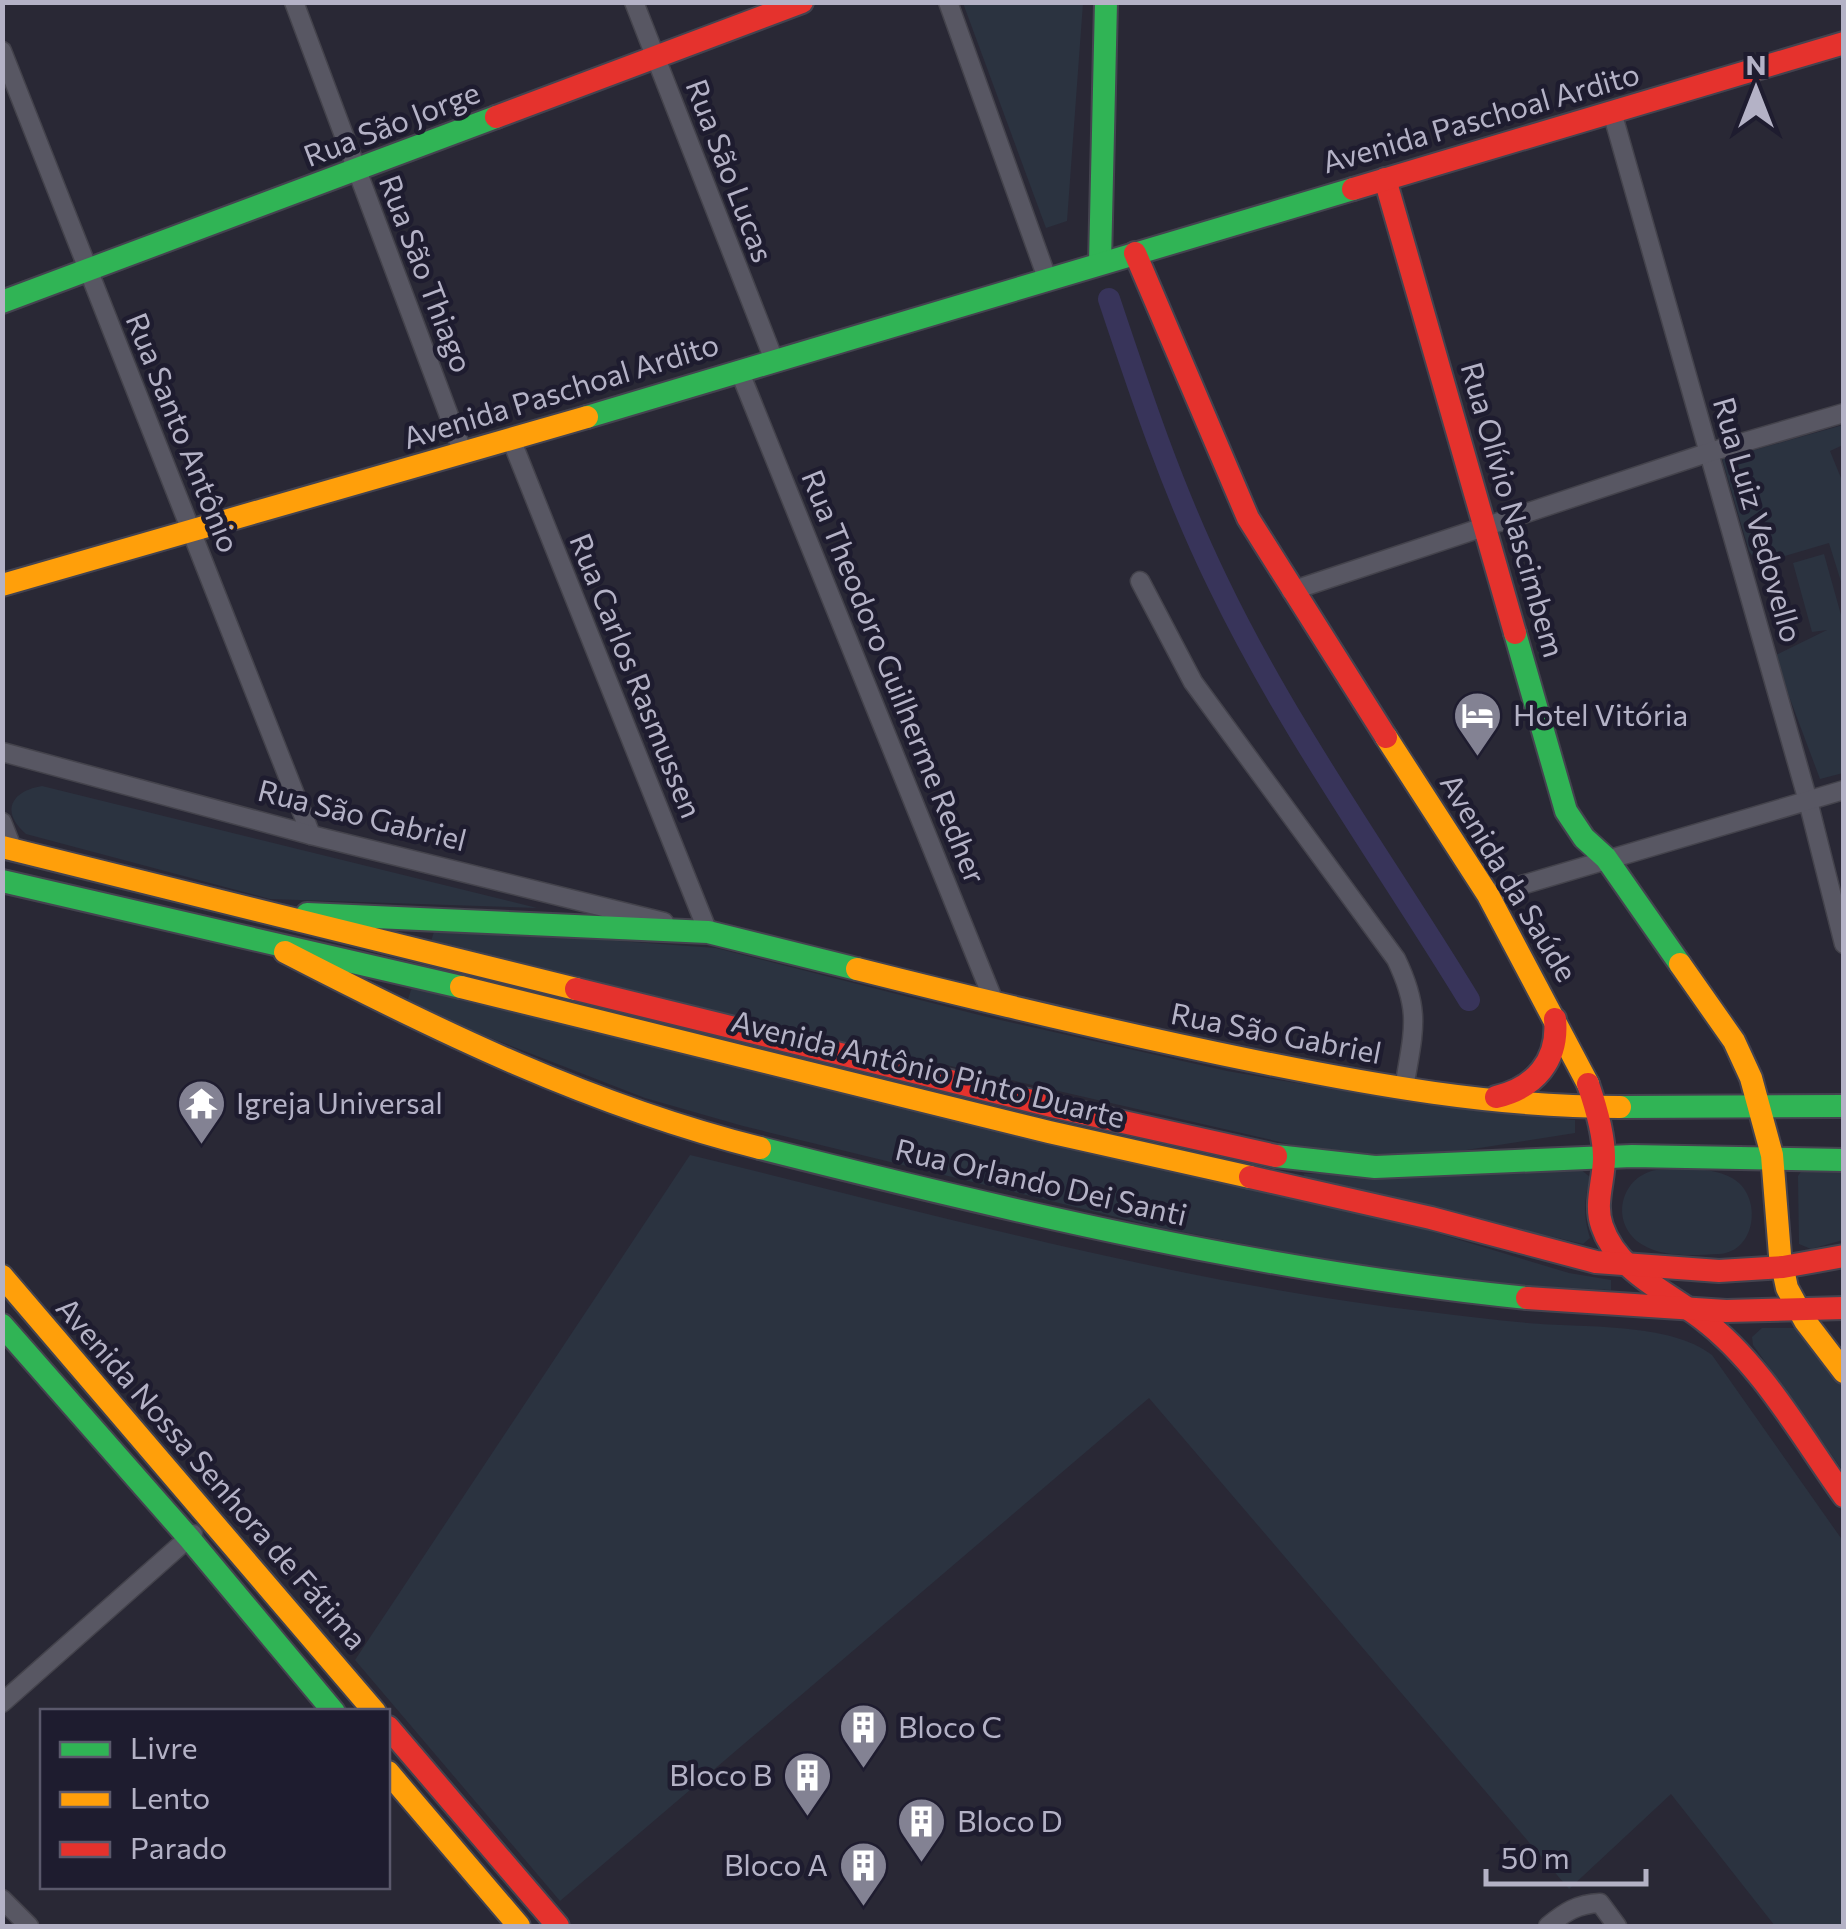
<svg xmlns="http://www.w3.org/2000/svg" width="1846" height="1929" viewBox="0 0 1846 1929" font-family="Commissioner,sans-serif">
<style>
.green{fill:#2b3340}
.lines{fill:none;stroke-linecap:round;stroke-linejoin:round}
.canal{stroke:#38345a;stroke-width:22}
.street-casing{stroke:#44434c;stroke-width:21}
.fast-casing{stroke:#44434f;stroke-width:26}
.slow-casing{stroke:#44434f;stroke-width:26}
.jam-casing{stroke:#44434f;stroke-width:26}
.street{stroke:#585763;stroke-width:18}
.fast{stroke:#30b455;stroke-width:22}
.slow{stroke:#ff9f0a;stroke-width:22}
.jam{stroke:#e5322d;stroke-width:22}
.labels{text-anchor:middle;stroke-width:9;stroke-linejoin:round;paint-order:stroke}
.street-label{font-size:30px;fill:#b4b2c6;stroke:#1e1c2f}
.poi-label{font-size:30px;fill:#b4b2c6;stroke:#1e1c2f;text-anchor:start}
</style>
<rect width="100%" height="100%" fill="#292835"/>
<g class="green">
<polygon points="963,3 1083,3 1067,221 1046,228"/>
<polygon points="1843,425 1843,445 1830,451 1843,483 1843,588 1829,543 1758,564 1749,551 1722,459"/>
<polygon points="1824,554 1843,622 1843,773 1820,779 1774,656 1827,630 1812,632 1793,563"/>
<path d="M42,786L537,908L270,899L26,834C0,812 11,791 42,786Z"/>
<polygon points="434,932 549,936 716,948 987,1017 1227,1071 1425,1105 1575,1120 1575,1133 1447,1153 1377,1154 1302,1147 846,1042 431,941"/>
<polygon points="412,987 1430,1231 1569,1273 1611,1280 1611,1290 1516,1285 1348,1264 1157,1227 743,1126 645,1098 406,1005"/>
<path d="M690,1155C934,1214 1180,1284 1430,1312C1463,1316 1495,1320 1528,1323C1581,1328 1670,1322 1712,1355L1843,1541V1926H1775L1671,1794L1569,1889L1149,1398L560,1901L355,1660Z"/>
<path d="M1580,1169L1590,1177C1584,1200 1583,1216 1590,1238L1583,1244L1303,1177L1304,1174Z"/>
<path d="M1656,1170C1680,1170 1710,1166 1732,1178C1763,1195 1757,1252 1719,1254C1695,1255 1664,1258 1643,1245C1609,1225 1619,1177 1656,1170Z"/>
<polygon points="1802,1170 1843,1171 1843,1240 1811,1249 1799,1244 1798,1176"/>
<polygon points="1762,1328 1795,1328 1803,1334 1843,1387 1843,1471 1753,1345 1752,1337"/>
</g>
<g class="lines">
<path class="canal" d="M1109,299C1141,395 1173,491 1218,583C1288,729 1385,862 1469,1000"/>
<defs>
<g id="street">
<polyline points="294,2 463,453"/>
<polyline points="634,2 774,360"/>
<polyline points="948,2 1047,278"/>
<polyline points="2,51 311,835"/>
<polyline points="1612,112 1808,801 1844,944"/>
<polyline points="739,370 995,1004"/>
<polyline points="511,439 708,932"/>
<path d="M1140,581L1193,682L1396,959C1422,1013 1413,1031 1404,1089"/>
<polyline points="1291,591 1710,452 1844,413"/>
<polyline points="2,752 311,835 664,922"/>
<polyline points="2,822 13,850"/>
<polyline points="1488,895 1844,790"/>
<polyline points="2,1703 193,1534"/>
<polyline points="2,1899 29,1926"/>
<path d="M1548,1926C1565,1912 1577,1904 1600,1903L1617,1926"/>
</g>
<g id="fast">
<polyline points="1100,263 1106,2"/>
<polyline points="2,302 496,117"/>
<polyline points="587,417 1353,189"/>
<polyline points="1515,633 1566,811 1584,838 1606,858 1680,964"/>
<polyline points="2,881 461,987"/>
<polyline points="307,914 708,932 857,969"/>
<polyline points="1620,1107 1844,1106"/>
<path d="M760,1148C1013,1212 1268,1272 1527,1298"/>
<polyline points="1276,1156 1375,1167 1632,1156 1844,1160"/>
<polyline points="2,1325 189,1538 334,1712"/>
</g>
<g id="slow">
<polyline points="2,585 587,417"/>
<polyline points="1386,737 1488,895 1588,1084"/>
<polyline points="2,847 576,989"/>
<path d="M285,952C438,1031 592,1106 760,1148"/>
<polyline points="1680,964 1734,1041 1751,1078 1772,1155 1780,1255 1787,1288 1805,1321 1844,1372"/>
<path d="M857,969C988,1002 1118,1033 1250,1060C1372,1085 1495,1107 1620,1107"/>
<polyline points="461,987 1049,1132 1250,1177"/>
<polyline points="2,1276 375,1712"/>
<polyline points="388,1772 519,1926"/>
</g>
<g id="jam">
<polyline points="496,117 802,2"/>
<polyline points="1385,179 1515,633"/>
<polyline points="1353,189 1844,43"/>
<polyline points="1135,253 1248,518 1386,737"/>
<polyline points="576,989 1056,1107 1276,1156"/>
<path d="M1588,1084C1596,1107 1604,1134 1604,1158C1604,1181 1594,1204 1602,1226C1617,1271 1666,1291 1701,1318C1761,1363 1801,1436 1844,1496"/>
<path d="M1496,1097C1535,1088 1559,1060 1555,1019"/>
<polyline points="1250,1177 1431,1218 1596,1262 1719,1271 1783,1267 1844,1256"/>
<polyline points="1527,1298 1726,1311 1844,1308"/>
<polyline points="388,1727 558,1926"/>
</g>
</defs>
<use href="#street" class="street-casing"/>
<use href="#fast" class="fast-casing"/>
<use href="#slow" class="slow-casing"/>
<use href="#jam" class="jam-casing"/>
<use href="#street" class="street"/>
<use href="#fast" class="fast"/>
<use href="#slow" class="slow"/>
<use href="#jam" class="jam"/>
</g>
<defs>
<symbol id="hotel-pin" viewBox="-11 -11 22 30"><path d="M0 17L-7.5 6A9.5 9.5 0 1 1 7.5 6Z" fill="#838293" stroke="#1e1c2f"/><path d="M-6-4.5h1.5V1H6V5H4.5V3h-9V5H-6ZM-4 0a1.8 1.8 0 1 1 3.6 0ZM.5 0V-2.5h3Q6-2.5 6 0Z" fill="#fff"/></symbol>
<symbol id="temple-pin" viewBox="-11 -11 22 30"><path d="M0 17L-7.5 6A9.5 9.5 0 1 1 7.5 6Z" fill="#838293" stroke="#1e1c2f"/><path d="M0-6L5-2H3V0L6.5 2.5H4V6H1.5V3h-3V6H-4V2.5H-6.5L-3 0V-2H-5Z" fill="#fff"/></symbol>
<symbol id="building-pin" viewBox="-11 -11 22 30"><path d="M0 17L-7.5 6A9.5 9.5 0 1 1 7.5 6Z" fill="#838293" stroke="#1e1c2f"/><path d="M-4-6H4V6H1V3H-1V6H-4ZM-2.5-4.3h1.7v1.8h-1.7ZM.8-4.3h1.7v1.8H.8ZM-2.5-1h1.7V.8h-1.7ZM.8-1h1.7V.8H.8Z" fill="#fff"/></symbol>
</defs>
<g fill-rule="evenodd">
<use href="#hotel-pin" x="1450" y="688" width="55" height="75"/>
<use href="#temple-pin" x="174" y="1076" width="55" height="75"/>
<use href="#building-pin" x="836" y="1700" width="55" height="75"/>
<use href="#building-pin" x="780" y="1748" width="55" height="75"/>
<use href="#building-pin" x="894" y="1794" width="55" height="75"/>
<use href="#building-pin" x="836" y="1838" width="55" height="75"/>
</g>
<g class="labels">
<g class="street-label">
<text transform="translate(1481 119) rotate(-16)" y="10">Avenida Paschoal Ardito</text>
<text transform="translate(392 125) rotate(-21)" y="10">Rua São Jorge</text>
<text transform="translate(729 171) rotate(69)" y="10">Rua São Lucas</text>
<text transform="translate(425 274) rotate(69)" y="10">Rua São Thiago</text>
<text transform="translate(561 392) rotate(-17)" y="10">Avenida Paschoal Ardito</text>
<text transform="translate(182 433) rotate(68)" y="10">Rua Santo Antônio</text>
<text transform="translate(1512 510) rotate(74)" y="10">Rua Olívio Nascimbem</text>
<text transform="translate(1757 520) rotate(74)" y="10">Rua Luiz Vedovello</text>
<text transform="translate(635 676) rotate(68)" y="10">Rua Carlos Rasmussen</text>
<text transform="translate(893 677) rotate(68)" y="10">Rua Theodoro Guilherme Redher</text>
<text transform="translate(362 816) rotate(14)" y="10">Rua São Gabriel</text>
<text transform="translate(1508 878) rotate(59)" y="10">Avenida da Saúde</text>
<text transform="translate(1276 1034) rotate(11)" y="10">Rua São Gabriel</text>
<text transform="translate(928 1070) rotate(14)" y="10">Avenida Antônio Pinto Duarte</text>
<text transform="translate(1041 1183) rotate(13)" y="10">Rua Orlando Dei Santi</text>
<text transform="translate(211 1474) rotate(49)" y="10">Avenida Nossa Senhora de Fátima</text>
</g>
<g class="poi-label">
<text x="1513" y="726">Hotel Vitória</text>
<text x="236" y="1114">Igreja Universal</text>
<text x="898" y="1738">Bloco C</text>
<text x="772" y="1786" text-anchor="end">Bloco B</text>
<text x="957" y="1832">Bloco D</text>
<text x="828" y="1876" text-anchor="end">Bloco A</text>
</g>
</g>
<rect width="1846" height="1929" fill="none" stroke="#b4b2c6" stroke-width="10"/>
<rect x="40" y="1709" width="350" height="180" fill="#1e1c2f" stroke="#5a586b" stroke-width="2.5"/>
<rect x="60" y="1742" width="50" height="15" fill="#30b455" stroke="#5a586b" stroke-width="2.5"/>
<text x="130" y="1759" font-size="30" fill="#b4b2c6">Livre</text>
<rect x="60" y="1792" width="50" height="15" fill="#ff9f0a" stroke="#5a586b" stroke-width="2.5"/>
<text x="130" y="1809" font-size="30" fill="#b4b2c6">Lento</text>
<rect x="60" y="1842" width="50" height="15" fill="#e5322d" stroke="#5a586b" stroke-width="2.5"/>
<text x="130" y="1859" font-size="30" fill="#b4b2c6">Parado</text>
<g transform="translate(1756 90)" stroke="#1e1c2f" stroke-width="8" paint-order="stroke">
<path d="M0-8L18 38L0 25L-18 38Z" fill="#b4b2c6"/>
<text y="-15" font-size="28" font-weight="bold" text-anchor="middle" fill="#b4b2c6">N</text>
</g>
<path d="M1486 1869v15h160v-15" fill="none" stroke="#b4b2c6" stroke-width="5"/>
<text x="1501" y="1869" font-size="30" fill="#b4b2c6" stroke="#1e1c2f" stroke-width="8" paint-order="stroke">50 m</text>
</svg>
